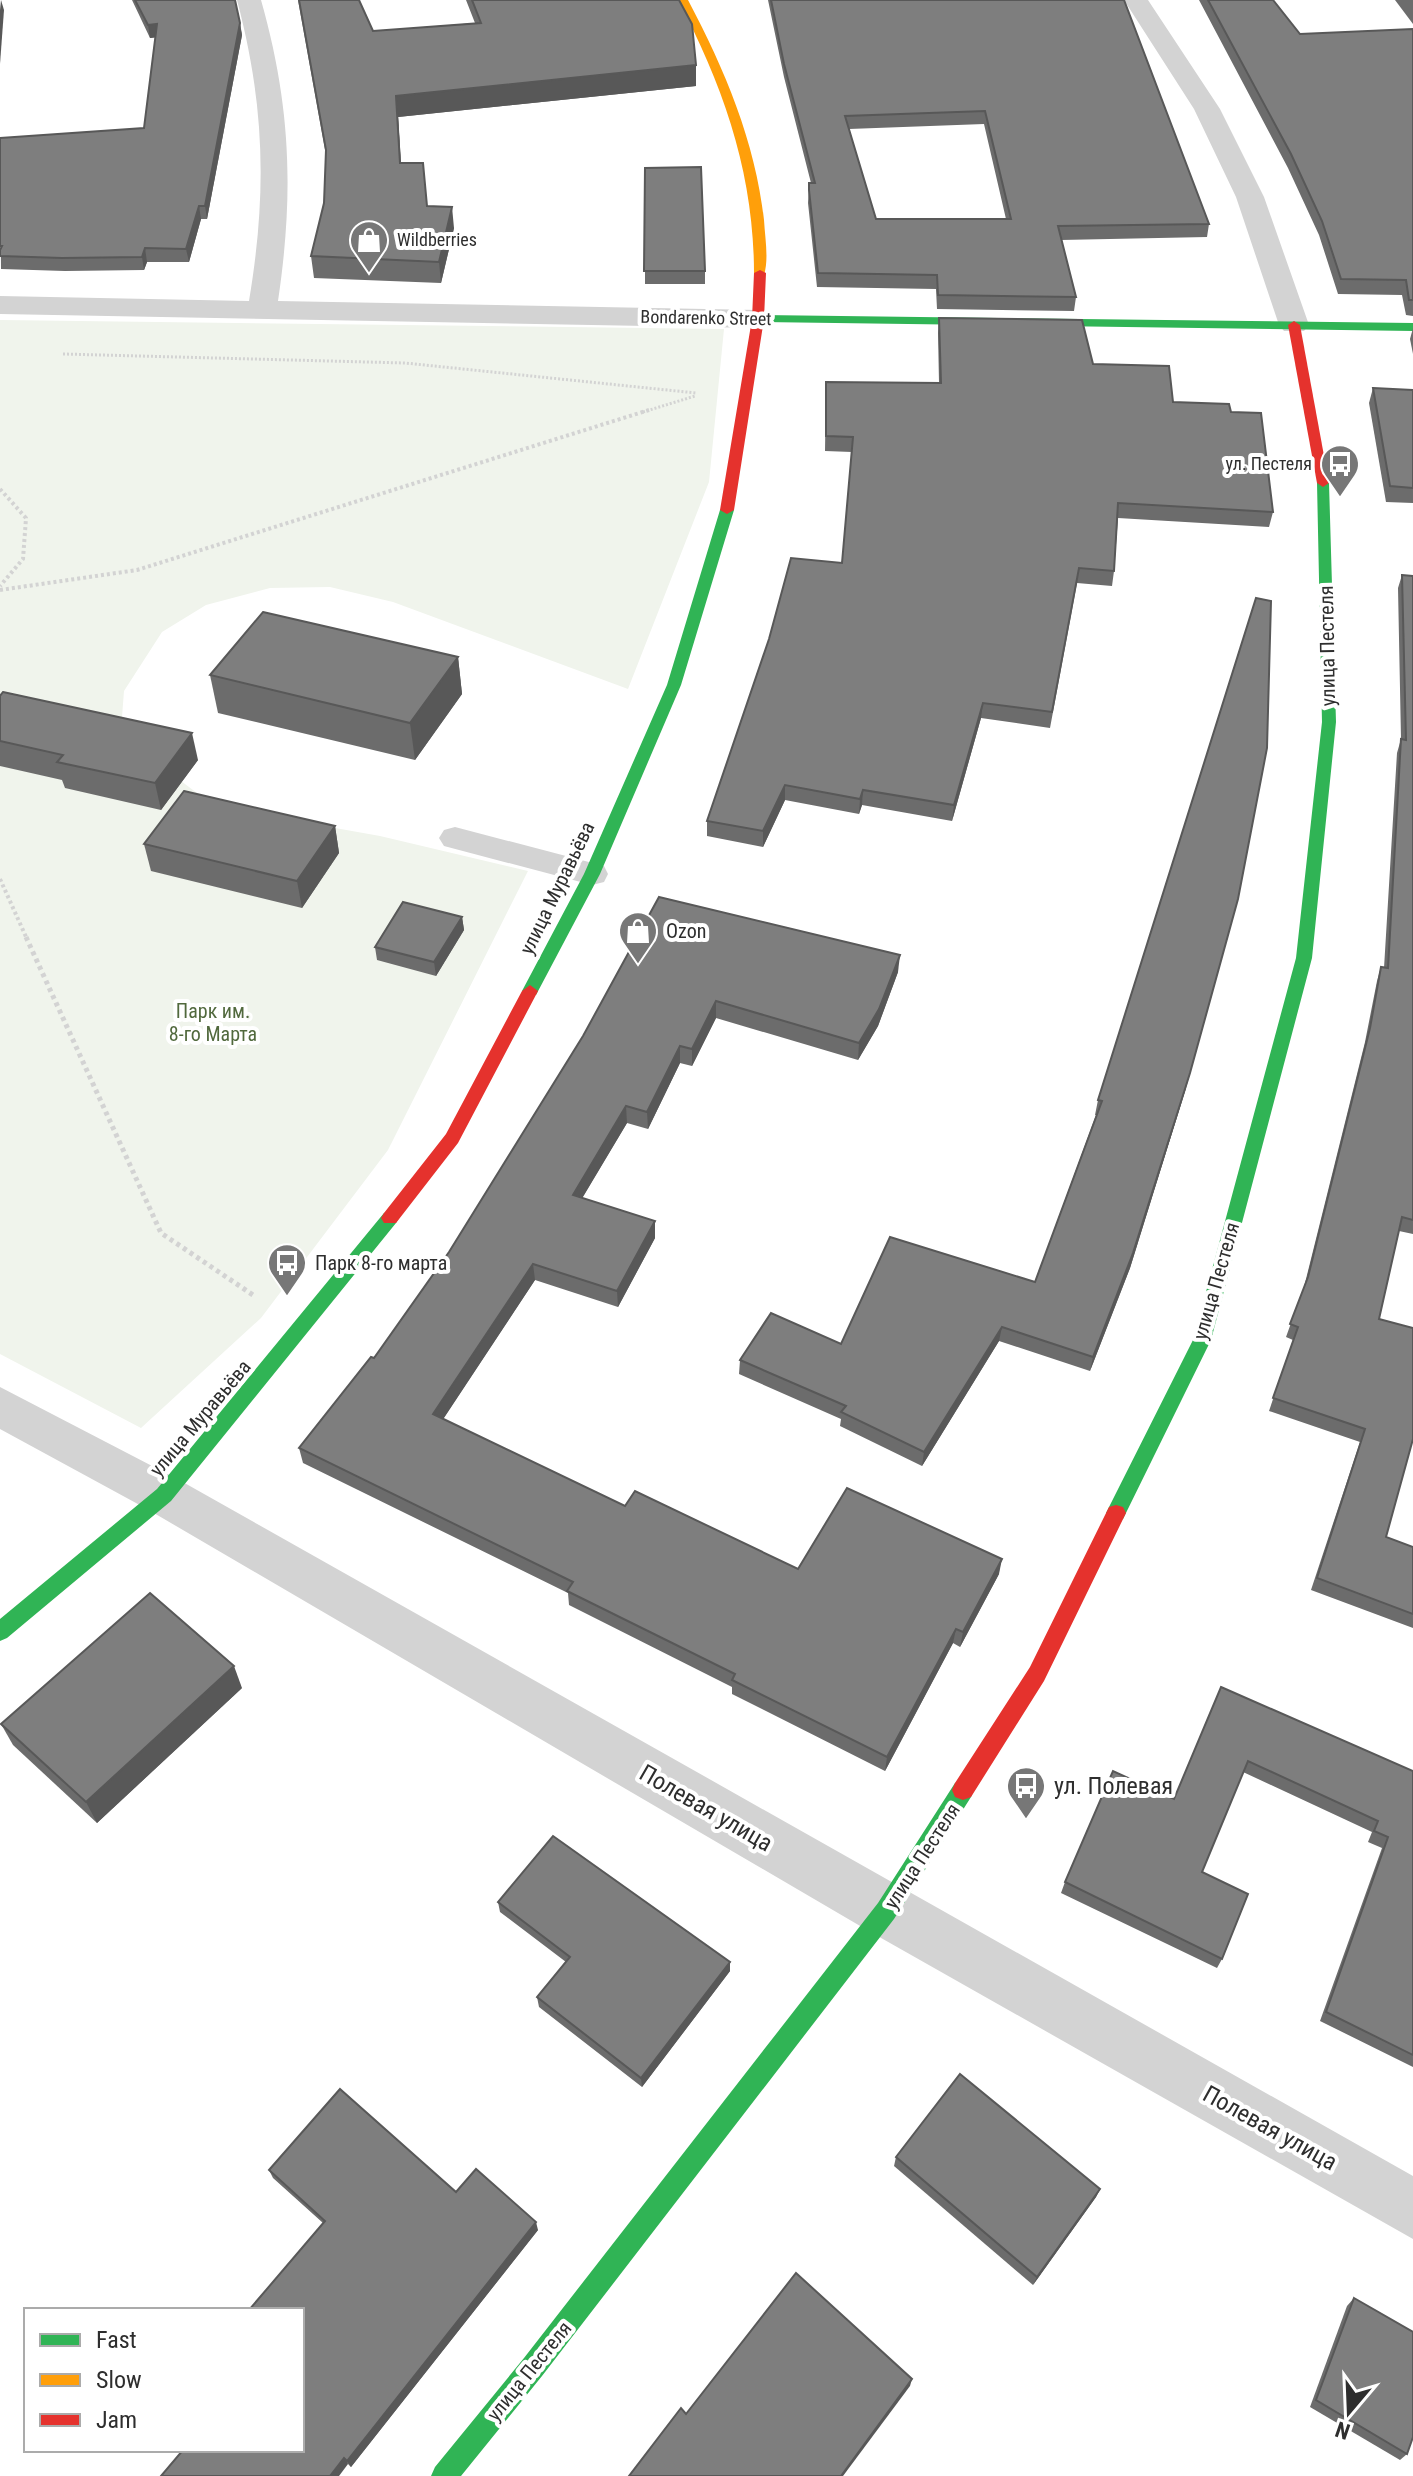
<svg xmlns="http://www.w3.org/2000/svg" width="1413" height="2476" viewBox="0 0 1413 2476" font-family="'Roboto Condensed',sans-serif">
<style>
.green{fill:#f0f4ec}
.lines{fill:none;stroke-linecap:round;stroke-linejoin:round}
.path-far2{stroke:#d3d3d3;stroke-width:3;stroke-dasharray:2 2;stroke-linecap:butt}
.path-far1{stroke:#d3d3d3;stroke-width:4;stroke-dasharray:3 3;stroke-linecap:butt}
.path{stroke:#d3d3d3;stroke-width:5;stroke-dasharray:4 4;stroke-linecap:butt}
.lane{fill:#d3d3d3;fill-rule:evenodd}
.street{fill:#d3d3d3;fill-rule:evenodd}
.fast{fill:#30b455;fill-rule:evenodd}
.slow{fill:#ff9f0a;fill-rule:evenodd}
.jam{fill:#e5322d;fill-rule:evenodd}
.wall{fill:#6c6c6c;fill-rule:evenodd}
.shaded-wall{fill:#585858}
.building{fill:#7e7e7e;stroke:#585858;stroke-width:2;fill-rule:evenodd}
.labels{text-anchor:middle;stroke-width:8;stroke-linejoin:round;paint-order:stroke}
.far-poi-label{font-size:18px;fill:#2e2e2e;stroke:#fff;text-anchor:start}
.far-street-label{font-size:18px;fill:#2e2e2e;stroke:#fff}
.street-label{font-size:20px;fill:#2e2e2e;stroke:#fff}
.poi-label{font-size:20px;fill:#2e2e2e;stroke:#fff;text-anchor:start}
.park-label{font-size:20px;fill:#51693d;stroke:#fff}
.near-poi-label{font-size:24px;fill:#2e2e2e;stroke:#fff;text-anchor:start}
.near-street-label{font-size:24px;fill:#2e2e2e;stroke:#fff}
</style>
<rect width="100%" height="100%" fill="#fff"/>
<polygon class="green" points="0,320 724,329 709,482 628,689 393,602 330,587 270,588 206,605 162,632 124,691 121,730 153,760 197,793 268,816 380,836 528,871 388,1150 261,1318 141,1428 0,1354"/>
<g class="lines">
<g class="path-far2">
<polyline points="63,354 405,363 696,393"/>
<polyline points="643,412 695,396"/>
</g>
<g class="path-far1">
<polyline points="0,489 26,518 23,559 0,586"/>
<polyline points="0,590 137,570 649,410"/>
<polyline points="0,879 27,939"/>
</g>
<polyline class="path" points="26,937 161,1233 256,1297"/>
<polygon class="lane" points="455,827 604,866 608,874 604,882 592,885 444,846 439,838 444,830"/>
<g class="street">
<path d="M237,0H261C291,106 294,193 278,301L758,310L768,313L773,319L768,325L758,328L0,314V296L249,301C267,193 265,106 237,0Z"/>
<polygon points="1124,0 1148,0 1220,109 1264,197 1309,325 1304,331 1284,331 1279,325 1236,197 1194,109"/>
<polygon points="0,1387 181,1481 1413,2176 1413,2239 867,1930 147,1509 0,1429"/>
</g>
<g class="fast">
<polygon points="758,315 1413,323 1413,331 754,322 752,319"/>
<polygon points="1323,479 1329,483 1336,722 1312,958 1211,1340 1123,1519 1116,1521 1109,1519 1106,1513 1193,1340 1296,958 1322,722 1317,483"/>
<polygon points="727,506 734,510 681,685 600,874 536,995 524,995 522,991 584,874 667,685 720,510"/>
<polygon points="390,1211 396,1213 399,1218 396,1223 171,1501 7,1638 0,1641 0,1619 157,1489 384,1213"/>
<polygon points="963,1780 971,1783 974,1790 971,1797 894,1919 542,2376 461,2476 431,2476 435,2467 524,2358 878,1903 955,1783"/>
</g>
<path class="slow" d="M678,0H688C725,70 755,141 764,220C765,238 769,259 764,275L754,273C754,174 724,87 678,0Z"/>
<g class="jam">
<polygon points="760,270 766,273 764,319 734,510 727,514 720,510 752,319 754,273"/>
<polygon points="1294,321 1300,325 1329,483 1323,487 1317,483 1288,325"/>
<polygon points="530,985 538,991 458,1143 396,1223 384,1223 381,1218 384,1213 446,1134 522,991"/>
<polygon points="1116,1505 1123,1507 1126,1513 1044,1681 971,1797 963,1800 955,1797 952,1790 955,1783 1030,1667 1109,1507"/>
</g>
</g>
<g class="wall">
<polygon points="132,0 235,0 242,35 207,219 201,219 189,262 147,262 144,270 65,271 1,269 0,138 144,128 156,37 150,38"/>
<polygon points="298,0 359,0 373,31 475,23 466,0 679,0 696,65 696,86 398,117 401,163 427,206 454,228 441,283 314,278 311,256 324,203 326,155"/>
<path d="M768,0H1124L1209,224L1207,237L1061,240L1076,297L1074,311L937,309L936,289L817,287L808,203L809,183H811L784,77ZM984,124L1006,219H876L849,129Z"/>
<polygon points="1199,0 1273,0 1300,34 1413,29 1413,316 1406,315 1402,295 1338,294 1319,235 1288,168"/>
<polygon points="1395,0 1413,0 1413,24"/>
<polygon points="645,168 705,271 705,284 645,284"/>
<polygon points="939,318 1093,364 1173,402 1231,412 1273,512 1269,527 1118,518 1114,571 1112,586 1077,583 1050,728 981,718 952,821 862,805 859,814 785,800 763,847 707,836 707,821 842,563 852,452 825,451 826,382 939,383 938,333"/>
<polygon points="1413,328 1413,354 1410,339"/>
<polygon points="1373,388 1413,390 1413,503 1386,502 1369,403"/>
<polygon points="1402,575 1413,576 1413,1234 1399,1231 1379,1319 1386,1537 1413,1547 1413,1628 1311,1590 1360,1442 1269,1411 1293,1340 1286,1337 1304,1287 1365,1042 1377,981 1381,967 1384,968 1397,753 1401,739 1398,588"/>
<polygon points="458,657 462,694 415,760 218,713 210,675"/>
<polygon points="0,696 198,760 161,810 65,788 62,780 0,766"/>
<polygon points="335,826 339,853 302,908 151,871 144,844"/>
<polygon points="659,897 898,972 878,1026 858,1060 716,1018 692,1066 680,1063 648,1129 627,1123 582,1198 655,1221 655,1238 618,1307 535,1280 443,1419 625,1506 798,1569 999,1574 960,1647 953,1643 885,1771 732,1694 732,1687 569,1605 568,1593 303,1463 299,1448 374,1358 449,1252 583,1036"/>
<polygon points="462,917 464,930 436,976 377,960 375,947"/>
<polygon points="1186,1088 1130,1268 1090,1371 999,1341 922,1466 840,1426 841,1419 739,1374 740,1360 841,1344 1035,1282 1096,1115 1095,1115 1098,1100"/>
<polygon points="1221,1687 1413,1771 1413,2067 1320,2021 1382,1848 1368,1842 1372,1832 1243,1772 1202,1872 1222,1959 1217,1968 1061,1893 1065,1882 1174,1799"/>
<polygon points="242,1688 97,1823 13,1745 1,1724"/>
<polygon points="498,1902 730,1962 730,1971 642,2087 539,2007 537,1997 566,1962 500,1912"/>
<polygon points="896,2157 1100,2189 1096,2197 1033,2285 894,2166"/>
<polygon points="269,2170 456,2192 538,2230 351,2467 348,2464 302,2450 323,2223 273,2178"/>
<polygon points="1354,2298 1407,2454 1400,2460 1310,2407 1347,2306"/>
</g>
<g class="shaded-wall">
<polygon points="1,0 4,10 0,64 0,10"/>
<polygon points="240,23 242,35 207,219 205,206"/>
<polygon points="157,24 160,37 150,38 148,25"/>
<polygon points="696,65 696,86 398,117 402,185 396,96"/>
<polygon points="199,206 201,219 189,262 186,249"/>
<polygon points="452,207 454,228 441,283 439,262"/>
<polygon points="145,248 147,262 144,270 142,257"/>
<polygon points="458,657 462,694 415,760 410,723"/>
<polygon points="983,703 981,718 952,821 954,805"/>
<polygon points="192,733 198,760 161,810 155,783"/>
<polygon points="785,785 785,800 763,847 763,831"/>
<polygon points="863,790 862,805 859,814 860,799"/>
<polygon points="335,826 339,853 302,908 297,881"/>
<polygon points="1238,899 1186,1088 1130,1268 1090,1371 1093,1357"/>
<polygon points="462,917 464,930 436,976 434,962"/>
<polygon points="900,955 898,972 878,1026 858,1060 859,1043"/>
<polygon points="716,1001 716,1018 692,1066 692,1049"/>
<polygon points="680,1046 680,1063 648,1129 647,1112"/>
<polygon points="626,1106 627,1123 574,1212 573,1195"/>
<polygon points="655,1221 655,1238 618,1307 617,1291"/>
<polygon points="533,1264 535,1280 436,1430 433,1414"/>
<polygon points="1002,1327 999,1341 922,1466 924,1452"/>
<polygon points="1002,1559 999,1574 960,1647 963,1632"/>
<polygon points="956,1629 953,1643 885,1771 887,1757"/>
<polygon points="234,1666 242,1688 97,1823 86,1802"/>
<polygon points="730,1962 730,1971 642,2087 641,2078"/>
<polygon points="1100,2189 1096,2197 1033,2285 1037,2277"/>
<polygon points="536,2222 538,2230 351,2467 347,2461"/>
<polygon points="912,2379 910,2386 843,2476 841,2476"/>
<polygon points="344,2458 348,2464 339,2476 330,2476"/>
</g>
<g class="building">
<polygon points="135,0 235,0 240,23 205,206 199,206 186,249 145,248 142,257 62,258 0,256 0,250 2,246 0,246 0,138 144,128 157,24 148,25"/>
<polygon points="299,0 359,0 373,31 481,23 472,0 679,0 692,24 696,65 396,96 400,163 423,163 427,206 452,207 439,262 311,256 324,203 326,150"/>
<path d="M771,0H1124L1209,224L1058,226L1076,297L938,295L937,275L818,273L809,190V183H815L784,64ZM985,111L1011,219H876L845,116Z"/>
<polygon points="1208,0 1273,0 1300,34 1413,29 1413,300 1409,300 1406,280 1341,279 1322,221 1291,154"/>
<polygon points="701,167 705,271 644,271 645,168"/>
<polygon points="939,318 1082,320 1093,364 1169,366 1173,402 1229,404 1231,412 1261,413 1273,512 1118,503 1114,571 1079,568 1052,712 983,703 954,805 863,790 860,799 785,785 763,831 707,821 769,639 791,558 842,563 853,437 826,436 826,382 941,383"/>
<polygon points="1373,388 1413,390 1413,488 1390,486"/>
<polygon points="1402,575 1413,576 1413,1220 1402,1217 1379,1319 1413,1328 1413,1439 1386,1537 1413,1547 1413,1614 1317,1578 1365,1429 1273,1398 1298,1327 1290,1324 1308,1277 1370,1028 1381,967 1388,968 1401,739 1406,740"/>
<polygon points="1256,598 1271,601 1267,748 1238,899 1190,1073 1133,1253 1093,1357 1002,1327 924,1452 841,1412 846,1406 740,1360 771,1313 841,1344 890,1237 1035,1282 1102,1101 1098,1100"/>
<polygon points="263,612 458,657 410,723 210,675"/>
<polygon points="3,692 192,733 155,783 57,762 63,755 0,741 0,696"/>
<polygon points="184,791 335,826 297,881 144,844"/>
<polygon points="659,897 900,955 879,1009 859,1043 716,1001 692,1049 680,1046 647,1112 626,1106 573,1195 655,1221 617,1291 533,1264 433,1414 625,1506 635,1491 798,1569 847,1488 1002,1559 963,1632 956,1629 887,1757 732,1680 735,1674 567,1591 573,1582 299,1448 371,1357 374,1358 449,1252 583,1036"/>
<polygon points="403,902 462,917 434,962 375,947"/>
<polygon points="150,1593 234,1666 86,1802 1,1724"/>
<polygon points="1221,1687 1413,1771 1413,2055 1326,2012 1388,1837 1374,1831 1378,1821 1248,1761 1202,1872 1248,1894 1222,1959 1065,1882 1113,1771 1174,1799"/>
<polygon points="553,1836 730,1962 641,2078 537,1997 570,1957 498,1902"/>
<polygon points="960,2074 1100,2189 1037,2277 896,2157"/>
<polygon points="340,2089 456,2192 476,2169 536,2222 347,2461 344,2458 330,2476 161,2476 183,2450 302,2450 302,2310 249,2310 325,2221 269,2170"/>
<polygon points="796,2273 912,2379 841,2476 629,2476 681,2408 686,2414"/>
<polygon points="1354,2298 1413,2332 1413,2437 1407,2454 1316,2400"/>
</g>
<defs>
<symbol id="shop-pin" viewBox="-11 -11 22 30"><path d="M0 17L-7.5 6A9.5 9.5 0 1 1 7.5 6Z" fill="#777" stroke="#fff"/><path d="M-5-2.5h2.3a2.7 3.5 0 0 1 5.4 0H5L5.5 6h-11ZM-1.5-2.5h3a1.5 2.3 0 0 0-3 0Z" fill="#fff"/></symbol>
<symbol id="bus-pin" viewBox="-11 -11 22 30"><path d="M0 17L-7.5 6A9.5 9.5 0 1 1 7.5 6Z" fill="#777" stroke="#fff"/><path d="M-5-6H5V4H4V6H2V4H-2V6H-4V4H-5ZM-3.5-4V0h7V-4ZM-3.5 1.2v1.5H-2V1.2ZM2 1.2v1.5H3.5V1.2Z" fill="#fff"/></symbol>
</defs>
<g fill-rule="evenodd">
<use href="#shop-pin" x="347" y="218" width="44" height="60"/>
<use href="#bus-pin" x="1318" y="442" width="44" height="60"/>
<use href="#shop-pin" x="616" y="909" width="44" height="60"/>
<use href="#bus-pin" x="265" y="1241" width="44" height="60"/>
<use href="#bus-pin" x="1004" y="1764" width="44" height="60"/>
</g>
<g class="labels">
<g class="far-poi-label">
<text x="397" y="246">Wildberries</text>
<text x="1312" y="470" text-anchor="end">ул. Пестеля</text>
</g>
<g class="far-street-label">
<text transform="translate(706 318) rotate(1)" y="6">Bondarenko Street</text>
</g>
<g class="street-label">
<text transform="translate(1327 646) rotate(-91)" y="7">улица Пестеля</text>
<text transform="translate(557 888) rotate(-64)" y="7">улица Муравьёва</text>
<text transform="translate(1216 1281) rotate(-74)" y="7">улица Пестеля</text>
<text transform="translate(200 1418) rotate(-50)" y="7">улица Муравьёва</text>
<text transform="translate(922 1856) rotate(-57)" y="7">улица Пестеля</text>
<text transform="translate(529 2371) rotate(-51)" y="7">улица Пестеля</text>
</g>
<g class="poi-label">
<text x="666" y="938">Ozon</text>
<text x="315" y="1270">Парк 8-го марта</text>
</g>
<g class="park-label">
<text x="213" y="1018">Парк им.<tspan x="213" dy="23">8-го Марта</tspan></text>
</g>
<g class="near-poi-label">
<text x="1054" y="1794">ул. Полевая</text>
</g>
<g class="near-street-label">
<text transform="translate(706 1808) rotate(30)" y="8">Полевая улица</text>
<text transform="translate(1270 2128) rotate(29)" y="8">Полевая улица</text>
</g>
</g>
<rect x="24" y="2308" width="280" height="144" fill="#ffffff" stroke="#ababab" stroke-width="2"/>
<rect x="40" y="2334" width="40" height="12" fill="#30b455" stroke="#ababab" stroke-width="2"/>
<text x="96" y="2348" font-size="24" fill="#2e2e2e">Fast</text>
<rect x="40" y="2374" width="40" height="12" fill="#ff9f0a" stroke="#ababab" stroke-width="2"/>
<text x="96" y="2388" font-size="24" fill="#2e2e2e">Slow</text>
<rect x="40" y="2414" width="40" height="12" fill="#e5322d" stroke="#ababab" stroke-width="2"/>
<text x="96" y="2428" font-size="24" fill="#2e2e2e">Jam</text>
<g transform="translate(1349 2412) rotate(199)" stroke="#ffffff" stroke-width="6" paint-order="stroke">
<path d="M0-6L14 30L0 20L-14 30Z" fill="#2e2e2e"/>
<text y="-12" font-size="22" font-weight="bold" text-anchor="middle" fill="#2e2e2e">N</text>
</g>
</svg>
